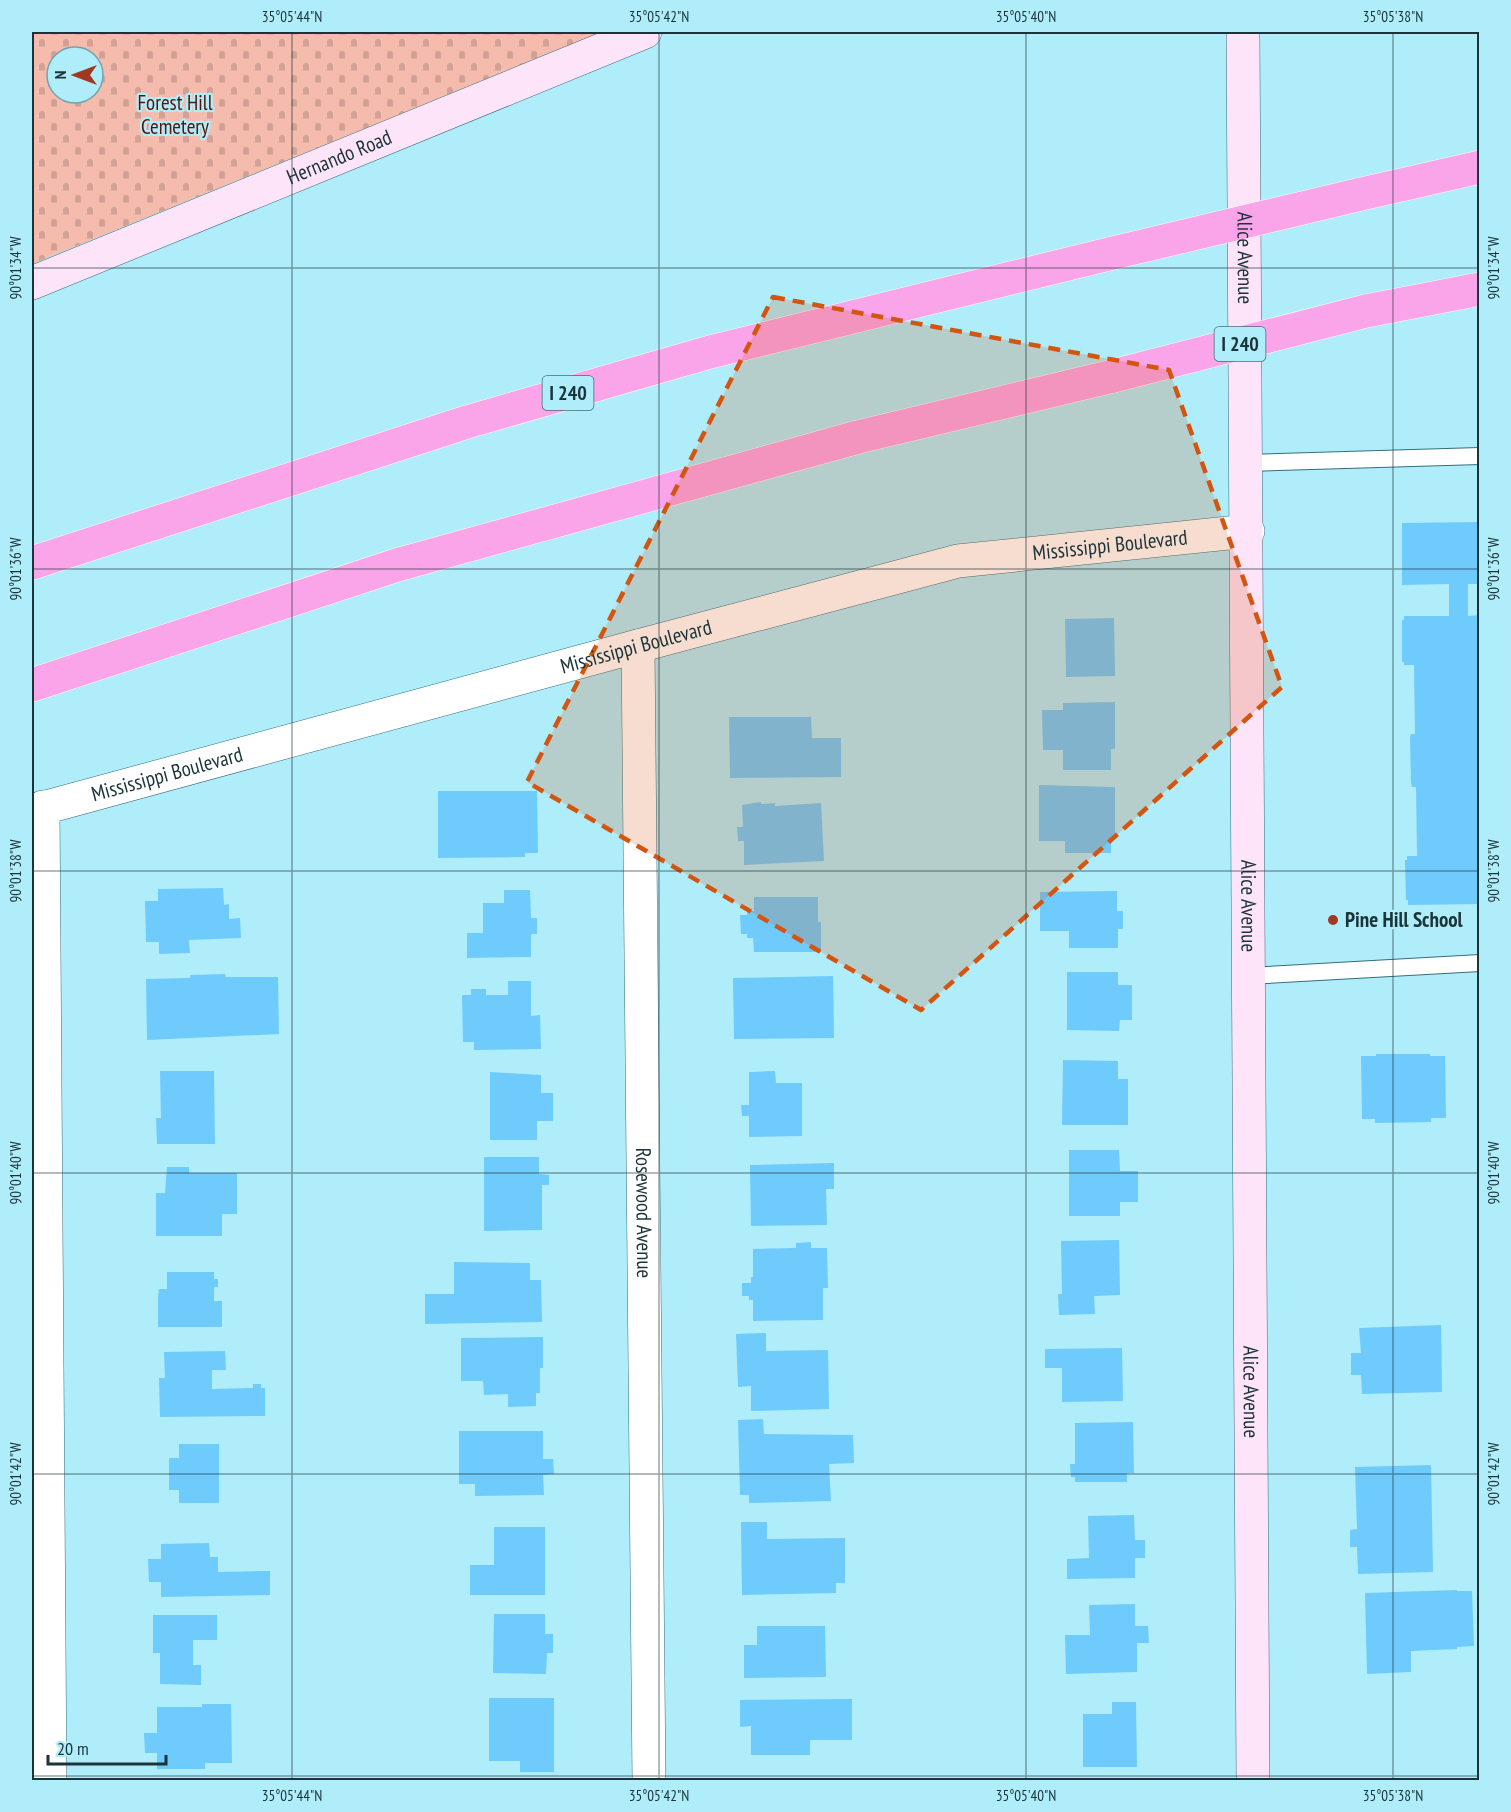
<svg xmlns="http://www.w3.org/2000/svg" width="1511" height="1812" viewBox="0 0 1511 1812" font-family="'PT Sans Narrow',sans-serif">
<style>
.cemetery{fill:url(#cemetery-stones);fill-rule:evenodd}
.building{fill:#6ecbfc}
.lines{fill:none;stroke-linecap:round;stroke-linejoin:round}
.lane-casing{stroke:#336f7c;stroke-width:18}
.street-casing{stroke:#336f7c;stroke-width:34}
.secondary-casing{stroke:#336f7c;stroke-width:34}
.highway-casing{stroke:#fff;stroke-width:34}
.lane{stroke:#fff;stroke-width:16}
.street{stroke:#fff;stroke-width:33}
.secondary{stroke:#fee4f9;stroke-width:33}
.highway{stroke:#faa4ea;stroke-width:33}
.highway-bridge-casing{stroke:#fff;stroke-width:34;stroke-linecap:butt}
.highway-bridge{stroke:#faa4ea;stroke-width:33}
.marked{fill:#d45510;fill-opacity:0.2;stroke:#d45510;stroke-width:4.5;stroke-dasharray:12 8;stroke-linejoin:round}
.ticks{fill:none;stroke:#1b3439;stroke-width:1.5;stroke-opacity:0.45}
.poi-dot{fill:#a13821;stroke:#afedfb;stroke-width:2}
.labels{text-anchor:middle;stroke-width:4.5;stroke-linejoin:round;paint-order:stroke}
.shield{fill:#afedfb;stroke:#476c73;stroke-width:1.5}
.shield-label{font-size:20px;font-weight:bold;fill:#1b3439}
.park-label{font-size:21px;fill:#581305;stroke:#afedfb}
.street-label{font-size:21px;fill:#1b3439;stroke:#afedfb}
.poi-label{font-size:21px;font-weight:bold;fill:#1b3439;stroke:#afedfb;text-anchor:start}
.neatline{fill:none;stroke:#1b3439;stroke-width:2}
.ticks-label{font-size:15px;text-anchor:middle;fill:#1b3439}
</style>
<defs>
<pattern id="cemetery-stones" width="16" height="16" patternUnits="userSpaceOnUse" patternTransform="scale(1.5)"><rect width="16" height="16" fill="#f5bbad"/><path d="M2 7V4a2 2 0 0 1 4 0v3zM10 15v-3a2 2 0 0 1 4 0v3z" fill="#d1a196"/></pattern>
</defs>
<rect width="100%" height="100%" fill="#afedfb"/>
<path class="cemetery" d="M32,32H602L32,264ZM57,57H93V93H57Z"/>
<g class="building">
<polygon points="1480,522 1480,584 1468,584 1468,616 1480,615 1480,904 1408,905 1408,900 1406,900 1405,860 1407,860 1407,856 1417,856 1416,787 1412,787 1411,782 1410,738 1411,734 1415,734 1414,665 1404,665 1404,662 1402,662 1402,620 1404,620 1404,616 1449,616 1449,584 1402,585 1402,523"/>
<polygon points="1114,618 1115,676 1066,677 1065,619"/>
<polygon points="1115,702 1115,749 1111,749 1111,770 1063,770 1063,750 1043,750 1042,710 1063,710 1063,703"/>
<polygon points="729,717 811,717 812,738 841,738 841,777 730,778"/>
<polygon points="1039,785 1115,787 1115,839 1111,839 1111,853 1065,853 1065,841 1039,841"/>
<polygon points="438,791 537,791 538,853 525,853 525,857 438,858"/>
<polygon points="761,802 761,804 775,803 775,806 821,803 824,861 744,865 744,841 738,841 737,827 743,827 742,805"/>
<polygon points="223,888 224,905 229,904 229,919 240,918 241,938 189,940 190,953 159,954 159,942 146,942 145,901 158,901 158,889"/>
<polygon points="504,890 530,890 531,918 537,918 537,934 531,934 531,957 467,958 467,933 483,933 483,903 504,903"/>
<polygon points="1117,891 1117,911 1123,911 1123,929 1118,929 1118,948 1069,948 1069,931 1040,931 1040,892"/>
<polygon points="754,897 818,897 818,922 821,922 821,952 754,952 753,938 747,938 747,934 741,934 740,915 747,915 747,911 754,911"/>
<polygon points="1067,972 1118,972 1118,985 1132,985 1132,1020 1120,1020 1119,1031 1067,1030"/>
<polygon points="225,974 226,977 278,977 279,1034 147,1040 146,979 190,978 190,975"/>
<polygon points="833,976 834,1038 734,1039 733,978"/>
<polygon points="508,981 531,981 531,1016 540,1015 541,1049 474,1050 474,1042 463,1042 462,995 471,995 471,989 486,989 486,995 508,995"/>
<polygon points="1376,1054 1430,1054 1430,1056 1445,1056 1446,1118 1431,1118 1431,1122 1375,1123 1375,1119 1362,1119 1361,1056 1376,1056"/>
<polygon points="1063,1060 1118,1061 1118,1079 1128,1079 1128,1125 1062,1125"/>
<polygon points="160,1071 214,1071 215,1144 157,1144 156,1118 161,1118"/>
<polygon points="775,1071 776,1083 802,1083 802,1136 749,1137 749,1116 742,1116 741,1105 749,1105 749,1072"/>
<polygon points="490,1072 541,1075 541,1093 553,1093 553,1121 537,1121 537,1140 490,1140"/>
<polygon points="1069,1150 1119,1150 1120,1171 1138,1171 1138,1202 1120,1202 1120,1216 1069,1216"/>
<polygon points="484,1157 539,1157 539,1174 549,1175 549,1185 542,1185 542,1230 484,1231"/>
<polygon points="834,1163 834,1189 826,1189 827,1225 751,1226 750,1165"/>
<polygon points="167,1167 189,1167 189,1173 237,1173 237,1214 222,1214 222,1236 156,1236 156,1193 165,1193"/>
<polygon points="1119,1240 1120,1295 1094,1296 1095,1314 1059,1315 1058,1294 1062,1294 1061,1241"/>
<polygon points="811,1242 811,1248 827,1248 828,1288 823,1288 823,1320 753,1321 753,1300 749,1300 749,1296 742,1296 742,1283 751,1283 751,1277 753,1277 753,1249 796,1248 796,1243"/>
<polygon points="454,1262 530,1263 530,1280 541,1280 542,1322 425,1324 425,1294 454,1294"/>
<polygon points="167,1272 214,1272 214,1279 218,1279 218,1287 214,1287 214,1301 222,1301 222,1327 158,1327 158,1297 159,1289 167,1289"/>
<polygon points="1441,1325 1442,1392 1362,1394 1361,1375 1351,1375 1351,1353 1361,1353 1359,1328"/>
<polygon points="766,1333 766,1351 828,1350 829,1409 751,1411 751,1386 738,1387 736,1334"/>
<polygon points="543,1337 543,1368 540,1368 540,1393 536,1393 536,1406 508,1407 508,1394 484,1395 483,1381 461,1381 461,1338"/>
<polygon points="1122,1348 1123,1401 1062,1402 1062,1368 1045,1368 1045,1349"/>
<polygon points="225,1351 226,1370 212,1370 212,1389 253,1388 253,1384 261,1384 261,1388 265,1388 265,1416 160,1417 159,1378 165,1378 164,1352"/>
<polygon points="763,1419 764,1434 853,1435 854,1463 829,1464 831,1501 749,1503 749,1495 740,1495 738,1420"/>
<polygon points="1133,1422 1134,1473 1127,1473 1127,1482 1075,1482 1075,1477 1071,1477 1070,1464 1075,1464 1075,1423"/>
<polygon points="459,1431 543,1431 543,1459 553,1459 554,1474 543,1475 544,1495 475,1496 475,1484 459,1484"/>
<polygon points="179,1444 219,1444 219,1503 179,1503 179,1490 169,1490 169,1458 179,1458"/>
<polygon points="1431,1465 1433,1572 1358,1574 1357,1547 1350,1547 1350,1530 1357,1529 1355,1467"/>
<polygon points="1134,1515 1135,1540 1145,1540 1145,1558 1135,1558 1135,1578 1067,1579 1067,1559 1089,1558 1088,1516"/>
<polygon points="741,1522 767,1522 767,1539 845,1538 845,1583 836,1583 836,1593 742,1595"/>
<polygon points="494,1527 545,1527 545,1595 470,1595 470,1565 494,1565"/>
<polygon points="209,1543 210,1557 218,1557 218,1572 270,1571 270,1595 161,1597 161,1582 149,1582 148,1559 161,1559 161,1544"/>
<polygon points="1457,1590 1457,1591 1472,1591 1474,1646 1457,1647 1457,1649 1411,1651 1411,1672 1367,1674 1365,1593"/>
<polygon points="1135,1604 1135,1626 1148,1626 1149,1643 1137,1643 1137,1672 1066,1674 1065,1635 1090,1635 1089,1605"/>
<polygon points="494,1614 545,1614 545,1634 553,1634 553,1653 547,1653 546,1674 493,1673"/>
<polygon points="153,1615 217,1615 217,1640 193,1640 193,1665 201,1665 201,1685 160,1684 160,1653 153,1653"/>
<polygon points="757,1626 825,1626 826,1677 744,1678 744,1645 757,1645"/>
<polygon points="489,1698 554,1698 554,1772 520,1772 520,1761 489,1761"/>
<polygon points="852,1699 852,1740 810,1740 810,1755 751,1755 751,1726 740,1727 740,1700"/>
<polygon points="1112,1702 1136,1702 1137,1767 1083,1767 1083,1714 1112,1714"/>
<polygon points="202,1704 231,1704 232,1763 205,1763 205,1769 157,1769 157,1753 145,1753 144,1733 157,1733 157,1707 202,1707"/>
</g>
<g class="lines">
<defs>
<g id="lane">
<polyline points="1247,463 1480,456"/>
<polyline points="1248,976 1480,963"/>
</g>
<g id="street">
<path id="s1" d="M638,646L649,1780"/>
<polyline points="43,807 50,1780"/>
<path id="s2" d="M32,811L638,646L958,561L1248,531"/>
</g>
<g id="secondary">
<path id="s3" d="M1243,32C1248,614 1249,1197 1253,1780"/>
<path id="s4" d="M32,283L645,32"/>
</g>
<g id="highway">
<polyline points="1357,195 1480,167"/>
<polyline points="1366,311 1480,289"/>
<polyline points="32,563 467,422 710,352 1113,253"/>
<polyline points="32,685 397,565 858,437 1113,376"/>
</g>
</defs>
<use href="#lane" class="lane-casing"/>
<use href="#street" class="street-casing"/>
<use href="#secondary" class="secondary-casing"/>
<use href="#highway" class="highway-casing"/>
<use href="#lane" class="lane"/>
<use href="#street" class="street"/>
<use href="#secondary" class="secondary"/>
<use href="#highway" class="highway"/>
<defs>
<g id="highway-bridge">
<polyline points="1113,253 1357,195"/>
<polyline points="1113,376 1366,311"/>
</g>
</defs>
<use href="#highway-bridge" class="highway-bridge-casing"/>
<use href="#highway-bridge" class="highway-bridge"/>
</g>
<path class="marked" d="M773,297L1169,370L1282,687L921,1010L527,782Z"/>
<path class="ticks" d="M292,32V1780M659,32V1780M1026,32V1780M1393,32V1780M32,268H1480M32,569H1480M32,871H1480M32,1173H1480M32,1474H1480M32,1776H1480"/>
<circle class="poi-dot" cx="1333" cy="920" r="6"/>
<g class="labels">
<g class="shield">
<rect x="1214.5" y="327" width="51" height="34" rx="4.5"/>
<rect x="542.5" y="376" width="51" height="34" rx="4.5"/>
</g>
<g class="shield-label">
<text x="1240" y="351">I 240</text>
<text x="568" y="400">I 240</text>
</g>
<g class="park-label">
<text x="175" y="110">Forest Hill<tspan x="175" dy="24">Cemetery</tspan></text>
</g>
<g class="street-label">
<text dy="7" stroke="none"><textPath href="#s4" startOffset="332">Hernando Road</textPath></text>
<text dy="7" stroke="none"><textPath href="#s3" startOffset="226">Alice Avenue</textPath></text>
<text dy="7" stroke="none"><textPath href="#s2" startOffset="1112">Mississippi Boulevard</textPath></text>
<text dy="7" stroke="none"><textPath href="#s2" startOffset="626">Mississippi Boulevard</textPath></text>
<text dy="7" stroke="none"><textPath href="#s2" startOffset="140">Mississippi Boulevard</textPath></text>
<text dy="7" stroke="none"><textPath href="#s3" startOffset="874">Alice Avenue</textPath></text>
<text dy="7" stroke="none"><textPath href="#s1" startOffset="567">Rosewood Avenue</textPath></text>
<text dy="7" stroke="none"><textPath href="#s3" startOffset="1360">Alice Avenue</textPath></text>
</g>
<g class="poi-label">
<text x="1345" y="927">Pine Hill School</text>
</g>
</g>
<rect width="1511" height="1812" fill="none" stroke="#afedfb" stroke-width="66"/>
<g transform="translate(75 75) rotate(270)"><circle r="28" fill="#afedfb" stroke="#74a3ad" stroke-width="1.5"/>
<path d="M0-4.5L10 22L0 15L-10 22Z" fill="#a13821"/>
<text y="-9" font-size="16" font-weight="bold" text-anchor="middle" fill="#1b3439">N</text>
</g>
<path d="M48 1755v9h118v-9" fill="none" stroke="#1b3439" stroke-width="3"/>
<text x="57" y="1755" font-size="18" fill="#1b3439" stroke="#afedfb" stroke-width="4.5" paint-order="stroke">20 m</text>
<rect x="33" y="33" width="1445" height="1746" class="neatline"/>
<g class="ticks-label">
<text x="292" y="22">35°05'44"N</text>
<text x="659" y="22">35°05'42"N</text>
<text x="1026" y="22">35°05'40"N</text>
<text x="1393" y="22">35°05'38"N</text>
<text transform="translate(1494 268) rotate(-90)" y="5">90°01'34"W</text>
<text transform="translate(16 268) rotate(-90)" y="5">90°01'34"W</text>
<text transform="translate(1494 569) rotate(-90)" y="5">90°01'36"W</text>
<text transform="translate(16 569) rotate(-90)" y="5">90°01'36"W</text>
<text transform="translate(1494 871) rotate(-90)" y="5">90°01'38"W</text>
<text transform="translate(16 871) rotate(-90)" y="5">90°01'38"W</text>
<text transform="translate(1494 1173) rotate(-90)" y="5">90°01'40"W</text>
<text transform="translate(16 1173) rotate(-90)" y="5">90°01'40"W</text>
<text transform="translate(1494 1474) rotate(-90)" y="5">90°01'42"W</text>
<text transform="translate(16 1474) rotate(-90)" y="5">90°01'42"W</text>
<text x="292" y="1801">35°05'44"N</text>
<text x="659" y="1801">35°05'42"N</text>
<text x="1026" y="1801">35°05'40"N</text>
<text x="1393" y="1801">35°05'38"N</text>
</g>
</svg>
